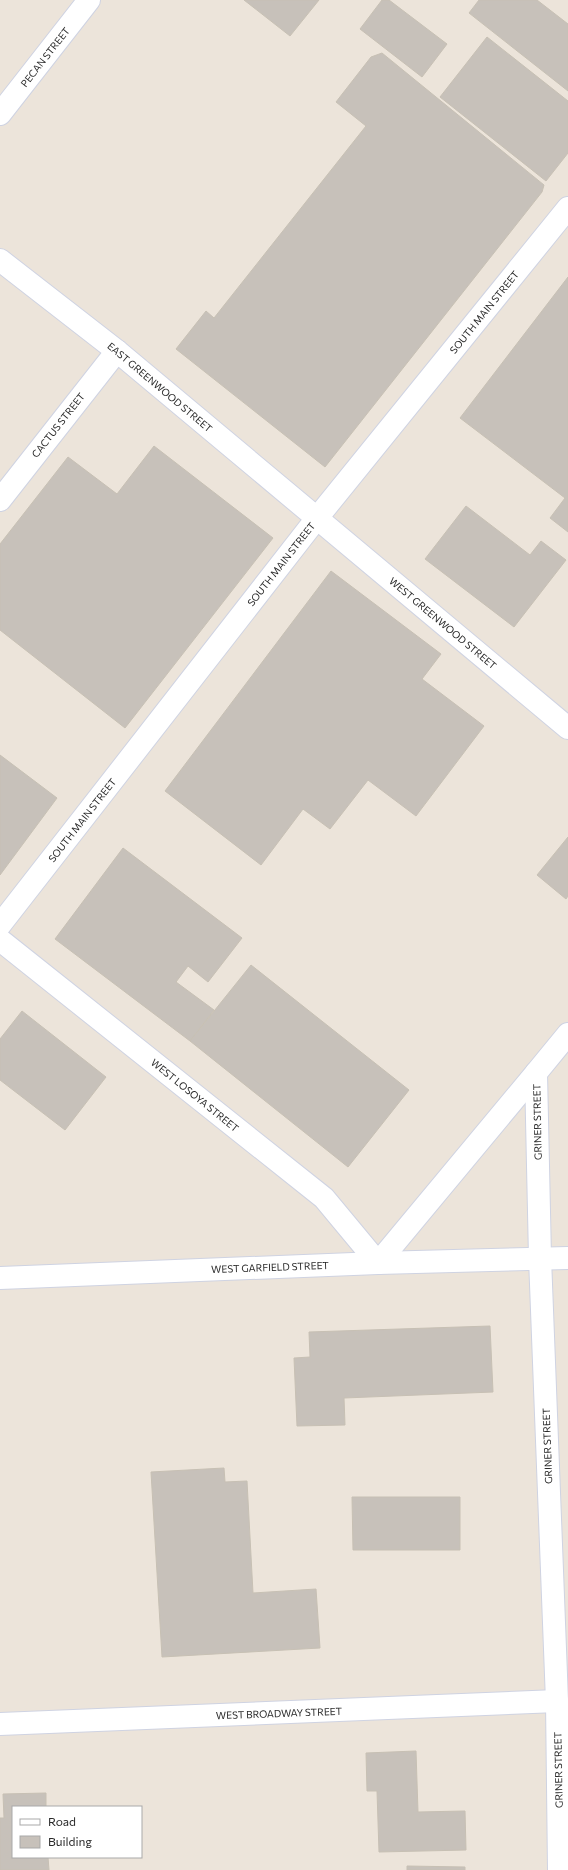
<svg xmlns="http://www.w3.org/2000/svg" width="568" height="1870" viewBox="0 0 568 1870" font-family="Commissioner,sans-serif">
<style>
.building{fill:#c7c1ba;stroke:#c7c0b4}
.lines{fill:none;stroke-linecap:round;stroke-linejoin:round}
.minor-casing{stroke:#cfd3e2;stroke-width:24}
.tertiary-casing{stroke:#cfd3e2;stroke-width:24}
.secondary-casing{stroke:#cfd3e2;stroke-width:24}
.minor{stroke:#fff;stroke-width:22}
.tertiary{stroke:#fff;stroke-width:22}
.secondary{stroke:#fff;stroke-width:22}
.labels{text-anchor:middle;stroke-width:3;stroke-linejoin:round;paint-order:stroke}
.street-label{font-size:10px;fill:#292929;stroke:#fff}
</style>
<rect width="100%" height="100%" fill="#ece4da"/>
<g class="building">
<polygon points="244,0 319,0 290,36"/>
<polygon points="382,0 389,0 447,44 422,77 360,29"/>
<polygon points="479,0 537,0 568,24 568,91 469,13"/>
<polygon points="487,37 568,101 568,153 546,181 440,97"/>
<polygon points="382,53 544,185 542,192 325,467 176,349 206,311 214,318 366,126 336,102 371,57"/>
<polygon points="568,277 568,532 550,518 565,498 460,418"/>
<polygon points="154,446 273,538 125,728 0,630 0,544 68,457 117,494"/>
<polygon points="466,506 530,555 541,541 566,560 514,627 425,559"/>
<polygon points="331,571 441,654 422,679 484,726 416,816 368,780 330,829 303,809 261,865 165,791"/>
<polygon points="0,755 57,798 0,875"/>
<polygon points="568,837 568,896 566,899 537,875"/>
<polygon points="123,848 242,938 208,982 188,966 176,982 214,1010 190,1041 55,939"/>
<polygon points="251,965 409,1090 348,1167 190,1041"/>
<polygon points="22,1011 106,1077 65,1130 0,1080 0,1039"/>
<polygon points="490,1326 493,1392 344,1398 345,1425 297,1426 294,1358 310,1357 309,1332"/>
<polygon points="224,1468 225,1482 247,1481 253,1593 316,1589 320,1648 162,1657 151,1472"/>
<polygon points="352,1497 460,1497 460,1550 353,1550"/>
<polygon points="416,1751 418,1812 465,1811 466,1850 379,1852 377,1791 367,1791 366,1753"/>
<polygon points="46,1793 46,1807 13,1807 13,1857 48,1857 49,1870 0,1870 0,1818 4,1818 3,1794"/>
<polygon points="407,1866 465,1867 465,1870 407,1870"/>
</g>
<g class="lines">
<defs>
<g id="minor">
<polyline points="0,260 117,351 568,728"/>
<polyline points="0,500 117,351"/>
<polyline points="0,925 317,518 568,208"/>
<polyline points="0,940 324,1198 378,1263"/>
<polyline points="540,1258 557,1701 559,1870"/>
<polyline points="0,1724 557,1701"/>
</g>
<g id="tertiary">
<polyline points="0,114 89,0"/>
<polyline points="540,1258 536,1073 568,1034"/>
</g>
<g id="secondary">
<polyline points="378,1263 536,1073"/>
<polyline points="0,1278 378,1263 568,1258"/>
</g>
</defs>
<use href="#minor" class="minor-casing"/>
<use href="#tertiary" class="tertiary-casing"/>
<use href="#secondary" class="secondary-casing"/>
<use href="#minor" class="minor"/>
<use href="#tertiary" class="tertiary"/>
<use href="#secondary" class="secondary"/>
</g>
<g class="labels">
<g class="street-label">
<text transform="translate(45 57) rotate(-52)" y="4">PECAN STREET</text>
<text transform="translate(484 312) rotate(-51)" y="4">SOUTH MAIN STREET</text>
<text transform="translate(160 387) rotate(40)" y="4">EAST GREENWOOD STREET</text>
<text transform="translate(58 425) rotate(-52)" y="4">CACTUS STREET</text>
<text transform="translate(281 564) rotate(-52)" y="4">SOUTH MAIN STREET</text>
<text transform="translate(443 623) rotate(40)" y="4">WEST GREENWOOD STREET</text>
<text transform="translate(82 820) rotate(-52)" y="4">SOUTH MAIN STREET</text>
<text transform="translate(195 1095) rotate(39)" y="4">WEST LOSOYA STREET</text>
<text transform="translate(537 1122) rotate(-91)" y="4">GRINER STREET</text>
<text transform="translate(270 1267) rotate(-2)" y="4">WEST GARFIELD STREET</text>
<text transform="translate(547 1446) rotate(-92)" y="4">GRINER STREET</text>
<text transform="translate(279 1713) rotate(-2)" y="4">WEST BROADWAY STREET</text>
<text transform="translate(558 1770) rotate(-91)" y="4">GRINER STREET</text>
</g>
</g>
<rect x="12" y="1806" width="130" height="52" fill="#ffffff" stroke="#a9a9a9"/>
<rect x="20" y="1819" width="20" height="6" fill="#ffffff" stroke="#a9a9a9"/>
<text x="48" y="1826" font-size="12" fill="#292929">Road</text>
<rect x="20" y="1836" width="20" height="12" fill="#c7c1ba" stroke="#a9a9a9"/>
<text x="48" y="1846" font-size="12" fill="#292929">Building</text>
</svg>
